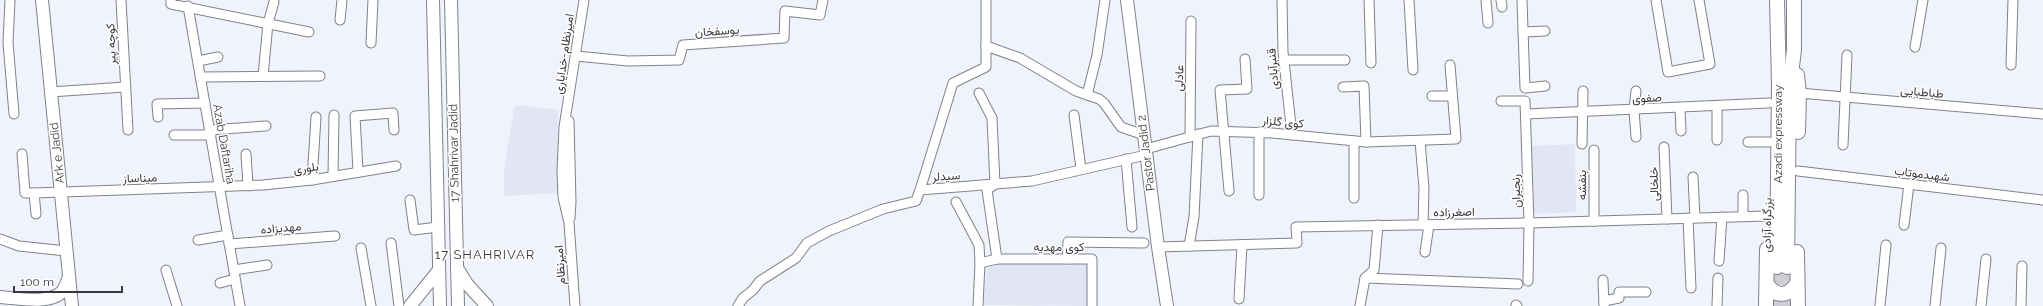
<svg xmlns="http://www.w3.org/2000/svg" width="2043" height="306" viewBox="0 0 2043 306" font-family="Raleway,Vazirmatn,sans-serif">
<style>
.built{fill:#e1e5f4}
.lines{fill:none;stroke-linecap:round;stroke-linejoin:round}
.highway-tunnel{stroke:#cccdd5;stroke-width:14;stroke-dasharray:14 7;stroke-linecap:butt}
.minor-casing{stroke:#7f8289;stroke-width:11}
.major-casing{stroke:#7f8289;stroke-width:14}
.highway-casing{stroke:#7f8289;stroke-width:16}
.minor{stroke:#fff;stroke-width:9}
.major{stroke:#fff;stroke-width:12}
.highway{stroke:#fff;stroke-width:14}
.labels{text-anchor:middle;stroke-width:3;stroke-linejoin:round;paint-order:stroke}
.street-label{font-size:12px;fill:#36373a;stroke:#fff}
.neighbourhood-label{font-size:13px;letter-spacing:1px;fill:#36373a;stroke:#fff}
</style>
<rect width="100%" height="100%" fill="#f1f3fc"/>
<g class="built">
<polygon points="517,105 558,110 557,193 504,196 504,170 514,108"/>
<polygon points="1575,144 1576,212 1534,214 1532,146"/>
<polygon points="1089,263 1088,306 983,305 987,264"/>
</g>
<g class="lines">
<g class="highway-tunnel">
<polyline points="1777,306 1777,267"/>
<polyline points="1787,306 1787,267"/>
</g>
<defs>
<g id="minor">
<polyline points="10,0 8,43 14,114"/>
<polyline points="121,0 128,130"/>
<polyline points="171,0 171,4 309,32"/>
<polyline points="1282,0 1283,52 1292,135"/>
<polyline points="1369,0 1371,63"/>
<polyline points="1409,0 1413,70"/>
<polyline points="1486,0 1488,23"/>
<polyline points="1501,0 1502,7"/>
<polyline points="1522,0 1525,88 1545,86"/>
<polyline points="1656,0 1668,72 1710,64 1699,0"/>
<polyline points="188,6 240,306"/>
<polyline points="340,20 342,0"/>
<polyline points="1523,32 1545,31"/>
<polyline points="371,43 373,0"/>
<polyline points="986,46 1020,58 1076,91 1099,99 1104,103 1121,127 1144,135"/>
<polyline points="1915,47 1923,0"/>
<polyline points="576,56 628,61 679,60 683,45 784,38 785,11 820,15 823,0"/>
<polyline points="1284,60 1345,60"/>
<polyline points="198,61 218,57"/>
<polyline points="2011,65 2013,0"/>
<polyline points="263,76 268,23 274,2"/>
<polyline points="201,77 320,76"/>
<polyline points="1343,87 1364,86 1366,142"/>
<polyline points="50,92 125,87"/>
<polyline points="979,93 992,118 995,184 987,190 997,259"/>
<polyline points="1799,93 2043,114"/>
<polyline points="1087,95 1097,55 1105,0"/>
<polyline points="1432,96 1452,96"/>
<polyline points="1501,101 1525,101 1529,223 1528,281"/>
<polyline points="1680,108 1681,131"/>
<polyline points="1526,114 1769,103"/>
<polyline points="1074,115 1081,169"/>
<polyline points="158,117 157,104 205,103"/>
<polyline points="569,121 571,202 570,218"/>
<polyline points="210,130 266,126"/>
<polyline points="1259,132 1259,195"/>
<polyline points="174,135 211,135"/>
<polyline points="1190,137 1191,21"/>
<polyline points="1636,137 1634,110 1636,91"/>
<polyline points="1717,140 1717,106"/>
<polyline points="1354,141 1354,198"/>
<polyline points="1420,141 1424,188 1423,225"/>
<polyline points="1748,142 1769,142"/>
<polyline points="1582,144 1583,91"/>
<polyline points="1843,145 1847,55"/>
<polyline points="1664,147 1667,219"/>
<polyline points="1146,149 1211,131 1272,133 1366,142 1456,139 1450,65"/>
<polyline points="22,154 25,193 34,193 36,214"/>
<polyline points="246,154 248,186"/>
<polyline points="1126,159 1132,227"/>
<polyline points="358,171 355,116 393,113 394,130"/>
<polyline points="1798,171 2043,200"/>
<polyline points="333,176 334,115"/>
<polyline points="1693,177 1695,218"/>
<polyline points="312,180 316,117"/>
<polyline points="920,190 953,83 986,67 986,0"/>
<polyline points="1229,191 1220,90 1247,89 1245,59"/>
<polyline points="34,193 263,185 312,180 396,166"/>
<polyline points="410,200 414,230 438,227"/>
<polyline points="956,202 979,245 980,263 978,306"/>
<polyline points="1743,216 1743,195"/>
<polyline points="1688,218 1691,288"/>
<polyline points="1594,221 1594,150"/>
<polyline points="1904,225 1909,184"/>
<polyline points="0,239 19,246 66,251"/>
<polyline points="198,240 228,235"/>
<polyline points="391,243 399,306"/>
<polyline points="229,244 335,236"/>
<polyline points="1189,246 1194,217 1198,134"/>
<polyline points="1158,247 1297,243 1296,227 1529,223 1768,216"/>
<polyline points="361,248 371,306"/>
<polyline points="1425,252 1429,225"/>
<polyline points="1067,259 1068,242 1144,243"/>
<polyline points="1719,261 1722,217"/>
<polyline points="980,263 997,259 1092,259 1092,306"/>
<polyline points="166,270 177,306"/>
<polyline points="234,270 267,265"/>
<polyline points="1365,278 1518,284"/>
<polyline points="1603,280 1604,306"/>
<polyline points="220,283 235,279"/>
<polyline points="1239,299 1242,245"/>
<polyline points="1604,301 1619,298 1619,292 1646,292"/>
<polyline points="1516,305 1517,306"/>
<polyline points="575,306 569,223 563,197 562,170 564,127 584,0"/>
<polyline points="738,306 743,298 753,290 760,281 796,258 807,243 829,231 883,209 916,201 920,190 1032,181 1146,155"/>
<polyline points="1360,306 1365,278 1374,270 1378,225"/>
<polyline points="1717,306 1718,278"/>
<polyline points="1880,306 1886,245"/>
<polyline points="1935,306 1941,248"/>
<polyline points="1981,306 1986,259"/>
<polyline points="2021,306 2022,266"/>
</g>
<g id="major">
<polyline points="42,0 72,306"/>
<polyline points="433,0 440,306"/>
<polyline points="451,0 458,306"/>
<polyline points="1127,0 1158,247 1167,306"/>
<polyline points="457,268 467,284 487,306"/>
<path d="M0,297C17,298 48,305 62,292C65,288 67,282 69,277"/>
<polyline points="410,306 439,270"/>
</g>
<g id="highway">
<polyline points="1797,75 1799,93 1798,132"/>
<polyline points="1797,252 1798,306"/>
<polyline points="1777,267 1779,85 1777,0"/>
<polyline points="1787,267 1789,91 1794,50 1794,0"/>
<path d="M1767,284C1775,297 1787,297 1796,285"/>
<polyline points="1766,306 1767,249"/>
</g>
</defs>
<use href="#minor" class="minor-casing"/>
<use href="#major" class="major-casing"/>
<use href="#highway" class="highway-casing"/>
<use href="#minor" class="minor"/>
<use href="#major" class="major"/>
<use href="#highway" class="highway"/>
</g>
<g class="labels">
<g class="street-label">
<text transform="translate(717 31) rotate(-4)" y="4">یوسفخان</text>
<text transform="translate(111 44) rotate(-92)" y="4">کوچه پیر</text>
<text transform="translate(564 54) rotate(-82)" y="4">امیرنظام-خدایاری</text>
<text transform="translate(1273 69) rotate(-95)" y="4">قنبرآبادی</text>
<text transform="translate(1179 78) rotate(-87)" y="4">عادلی</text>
<text transform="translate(1922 92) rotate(5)" y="4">طباطبایی</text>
<text transform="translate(1647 98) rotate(-2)" y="4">صفوی</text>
<text transform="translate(1283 122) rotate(5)" y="4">کوی گلزار</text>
<text transform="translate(1778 134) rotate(-90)" y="4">Azadi expressway</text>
<text transform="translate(224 144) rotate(80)" y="4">Azab Daftariha</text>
<text transform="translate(57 153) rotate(-96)" y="4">Ark e Jadid</text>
<text transform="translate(454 153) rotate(-91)" y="4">17 Shahrivar Jadid</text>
<text transform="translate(1146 153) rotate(-97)" y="4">Pastor Jadid 2</text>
<text transform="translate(306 168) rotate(-8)" y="4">بلوری</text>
<text transform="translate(1922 174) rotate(7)" y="4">شهیدموتاب</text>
<text transform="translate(946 176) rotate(-4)" y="4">سیدلر</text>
<text transform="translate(140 178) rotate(-2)" y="4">میناساز</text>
<text transform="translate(1654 184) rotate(-92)" y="4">خلخالی</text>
<text transform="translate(1582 185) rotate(-90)" y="4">بنفشه</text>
<text transform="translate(1516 191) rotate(-92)" y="4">رنجبران</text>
<text transform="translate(1454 212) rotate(-1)" y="4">اصغرزاده</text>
<text transform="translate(1767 225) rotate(-89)" y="4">بزرگراه آزادی</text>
<text transform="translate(281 228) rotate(-5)" y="4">مهدیزاده</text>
<text x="1059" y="251">کوی ‌‌‌مهدیه</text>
<text transform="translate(560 265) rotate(-94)" y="4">امیرنظام</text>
</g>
<g class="neighbourhood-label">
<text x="485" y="259">17 SHAHRIVAR</text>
</g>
</g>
<path d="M14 286v6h108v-6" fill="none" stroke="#36373a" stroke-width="2"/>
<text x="20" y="286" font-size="12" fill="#36373a" stroke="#ffffff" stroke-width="3" paint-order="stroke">100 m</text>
</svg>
